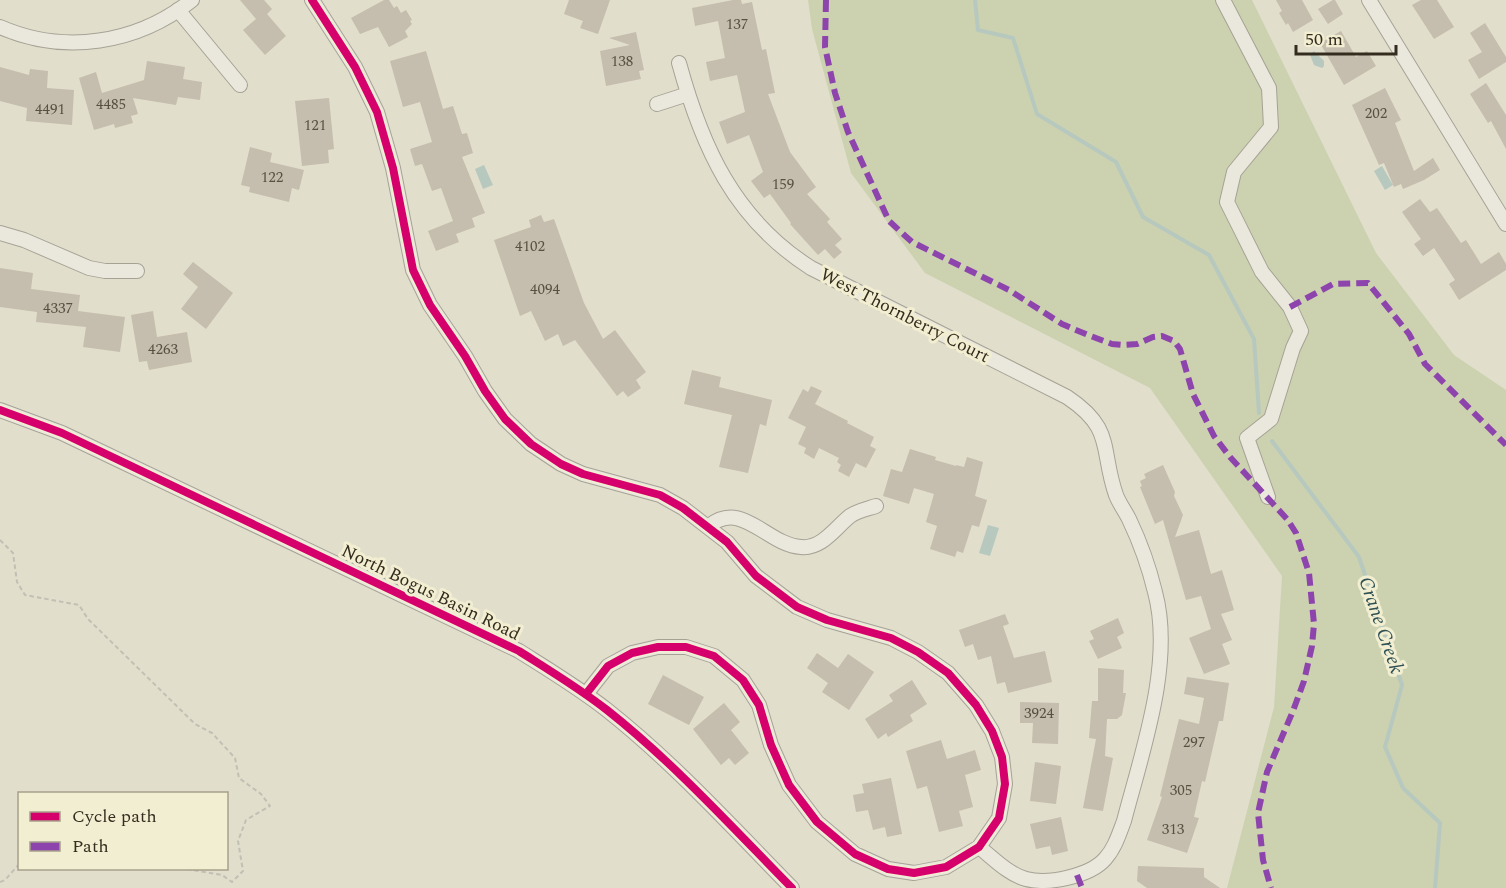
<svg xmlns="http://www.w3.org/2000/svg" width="1506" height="888" viewBox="0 0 1506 888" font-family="Spectral,serif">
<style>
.green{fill:#ccd2af}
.water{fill:#b7c8bf}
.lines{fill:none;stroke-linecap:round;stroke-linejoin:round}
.stream{stroke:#b7c8bf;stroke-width:4}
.building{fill:#c5bdad}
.minor-casing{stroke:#a6a295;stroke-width:16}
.path{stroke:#c2bfb4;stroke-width:2;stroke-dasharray:4.5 3;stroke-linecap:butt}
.minor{stroke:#eae8dd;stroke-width:14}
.quiet{stroke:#8e44ad;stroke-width:6;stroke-dasharray:12 6;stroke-linecap:butt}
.cycleway-casing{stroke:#f2eed2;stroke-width:11}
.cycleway{stroke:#d6006c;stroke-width:8}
.labels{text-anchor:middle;stroke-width:6;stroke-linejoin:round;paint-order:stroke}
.number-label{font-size:15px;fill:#585042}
.street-label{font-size:18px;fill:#342c1e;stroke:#f2eed2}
.water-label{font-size:20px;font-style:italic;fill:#2e5053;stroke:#f2eed2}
</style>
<rect width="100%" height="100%" fill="#e1decc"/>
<polygon class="green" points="808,0 1252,0 1376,253 1454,355 1506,390 1506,888 1227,888 1274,707 1282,576 1150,388 925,273 851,173 812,29"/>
<g class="water">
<polygon points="1314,51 1324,61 1324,66 1322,68 1314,65 1310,55"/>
<polygon points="484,165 493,185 483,189 475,169"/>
<polygon points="1382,166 1393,185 1385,190 1374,171"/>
<polygon points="988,525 999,528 990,556 979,553"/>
</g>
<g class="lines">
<g class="stream">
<polyline points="975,0 978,30 1013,38 1037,114 1116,162 1143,217 1209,255 1254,339 1259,413"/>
<polyline points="1272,441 1359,557 1402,685 1385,747 1403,788 1440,823 1435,888"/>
</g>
</g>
<g class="building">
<polygon points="240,0 264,0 272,9 267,14 286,36 265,55 243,30 256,19"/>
<polygon points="384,0 389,0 394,8 397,6 401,13 406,10 412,20 410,21 412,24 405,31 408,37 389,47 378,27 360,34 351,18"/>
<polygon points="569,0 610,0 598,34 580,28 583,21 564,14"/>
<polygon points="733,0 741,0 742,4 752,2 762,50 766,49 775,93 768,94 790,152 816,187 807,194 830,219 827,222 842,239 835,245 842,252 834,259 825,249 818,255 790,224 791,223 770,194 764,198 751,181 763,172 749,135 727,144 719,122 745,112 737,75 710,81 706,62 725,58 718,21 695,26 692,8"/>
<polygon points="1276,0 1302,0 1313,20 1293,32 1288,23 1286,25 1279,13 1282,11"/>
<polygon points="1333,0 1335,0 1343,14 1328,24 1318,9"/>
<polygon points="1421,0 1437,0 1454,27 1434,39 1412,5"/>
<polygon points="1485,23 1506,57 1506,62 1479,79 1468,60 1482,52 1470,33"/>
<polygon points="1341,31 1356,57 1367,51 1376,66 1344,85 1320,43"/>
<polygon points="636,32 644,70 639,71 641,79 606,86 600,51 630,45 609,38"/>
<polygon points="426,51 443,109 453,106 462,134 467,133 473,153 462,157 485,213 472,218 475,227 456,234 459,242 436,251 428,231 453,221 441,188 432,191 422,164 415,166 410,149 432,142 420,102 403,107 390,61"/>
<polygon points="147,61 185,67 183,79 202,82 200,100 178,97 176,105 133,98 138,114 131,116 133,123 115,128 114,124 94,130 79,78 96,72 102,93 144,80"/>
<polygon points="0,67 29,75 30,69 48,71 47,88 74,90 72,125 26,121 27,108 0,101"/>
<polygon points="1486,83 1506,115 1506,149 1491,121 1488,123 1470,94"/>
<polygon points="1385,88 1401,120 1395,123 1414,171 1433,158 1440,170 1424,180 1403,189 1401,184 1394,187 1384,163 1379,165 1352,105"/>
<polygon points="329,98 334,149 328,150 329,163 302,166 295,101"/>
<polygon points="250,147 272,153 270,162 304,170 299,190 292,188 289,202 249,192 250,187 241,185"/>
<polygon points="1420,199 1430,212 1437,208 1461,243 1466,240 1481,264 1499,252 1506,264 1506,270 1459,300 1449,284 1455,280 1434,248 1423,256 1414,244 1421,239 1402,212"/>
<polygon points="541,215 544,222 554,219 584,303 603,339 615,330 646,372 636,380 641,388 628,397 623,391 617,396 575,340 563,346 558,334 545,341 531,311 520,316 494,240 531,227 529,220"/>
<polygon points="193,262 233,293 206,329 181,309 198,287 183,274"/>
<polygon points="0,268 33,273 31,289 80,295 78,311 125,317 120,352 83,347 86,327 36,322 37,312 0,307"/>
<polygon points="153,311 157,337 187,332 192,362 149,370 147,361 139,362 131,315"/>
<polygon points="692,370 721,377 719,387 772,400 766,426 760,424 748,473 719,467 732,415 684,404"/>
<polygon points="811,386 822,391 815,404 848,421 847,423 874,437 870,446 876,449 866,468 856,463 849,477 838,471 841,465 837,462 839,458 819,448 814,459 804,453 806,448 798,444 806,427 788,418 803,389 808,392"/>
<polygon points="910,449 936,457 935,460 956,466 956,465 964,467 967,457 983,462 975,496 987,500 979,527 972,525 963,553 957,551 955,557 930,549 937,526 926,522 934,494 914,488 909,504 883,496 891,469 902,472"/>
<polygon points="1163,465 1175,492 1174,496 1183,515 1175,537 1199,530 1211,574 1222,570 1234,610 1221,614 1232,640 1222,644 1230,664 1204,674 1189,638 1211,629 1201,596 1186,600 1163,520 1155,524 1140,487 1142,486 1140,481 1146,478 1144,474"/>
<polygon points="1005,614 1009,624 1003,626 1014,658 1045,651 1052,682 1008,693 1005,682 997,684 991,656 978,660 973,644 965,647 959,630"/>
<polygon points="1118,618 1124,633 1117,637 1122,648 1098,659 1089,641 1094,639 1090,631"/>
<polygon points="817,653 838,668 848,654 874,672 849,710 822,692 828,683 807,668"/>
<polygon points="1098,668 1124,670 1123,693 1126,693 1122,715 1117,719 1107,719 1105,756 1113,758 1103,811 1083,808 1096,739 1089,738 1092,701 1098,701"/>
<polygon points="663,675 704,697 689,725 648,704"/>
<polygon points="1187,677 1229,683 1223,721 1219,721 1205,782 1202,781 1194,817 1199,818 1187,853 1147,840 1162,797 1160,796 1179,719 1199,724 1204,698 1184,694"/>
<polygon points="912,680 927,704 910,715 913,721 888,737 886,733 878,739 865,719 893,701 889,695"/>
<polygon points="1020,702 1059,703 1058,744 1032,743 1033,723 1020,723"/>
<polygon points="724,703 740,722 731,730 749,753 735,765 729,758 721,765 693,729"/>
<polygon points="941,740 947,759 975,750 981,770 965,775 973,807 959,811 963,826 939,832 927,786 917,789 906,751"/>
<polygon points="1035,762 1061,766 1056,804 1030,801"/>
<polygon points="891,778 902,834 887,837 885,827 873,830 868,810 856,812 853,795 864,793 862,784"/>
<polygon points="1061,817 1068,851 1052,855 1050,846 1036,849 1030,824"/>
<polygon points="1138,866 1204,868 1204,877 1220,888 1147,888 1137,881"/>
</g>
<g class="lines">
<defs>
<g id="minor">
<polyline points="312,0 355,67 377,112 393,168 413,270 430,305 465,356 485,391 505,419 531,444 561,464 583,474 660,495 683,508 727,542 756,576 797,607 827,620 891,638 918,652 948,673 976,705 992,731 1002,757 1005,784 999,818 979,847 946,867 914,873 888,869 855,854 817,822 789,785 771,745 759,705 743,680 714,656 686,647 658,647 632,653 608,666 586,694"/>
<polyline points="1223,0 1269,88 1271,127 1234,172 1227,202 1262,272 1290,307 1301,331 1293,348 1271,419 1247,438 1268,497"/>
<polyline points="1369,0 1506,224"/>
<polyline points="178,10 240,85"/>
<path d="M0,27C64,55 137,44 192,0"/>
<path d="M679,63C702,147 734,219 811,268L1067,397C1115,429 1100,449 1116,495C1119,503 1125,511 1129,519C1140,542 1149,567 1155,592C1174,662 1142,752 1124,821C1119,834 1115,848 1105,859C1090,876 1048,885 1026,879C1008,874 993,858 979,847"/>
<polyline points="657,104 688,94"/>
<polyline points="0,233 24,240 89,268 105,271 137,271"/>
<path d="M0,410L62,433L519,651C549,670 579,688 607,710C674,763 732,827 792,888"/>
<path d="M709,526C742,499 767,545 801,547C822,549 835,528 850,516C857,511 867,509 876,506"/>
</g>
</defs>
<use href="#minor" class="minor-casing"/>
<g class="path">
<polyline points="0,540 13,553 17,582 25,595 79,605 88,619 195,724 212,733 235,758 239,778 261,794 270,806 246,820 238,841 243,871 232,882 222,875 181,868"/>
<polyline points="0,882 5,880 20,863"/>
</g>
<use href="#minor" class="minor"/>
<g class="quiet">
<polyline points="826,0 825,47 835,93 848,132 889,221 912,242 1009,290 1062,324 1088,335 1112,344 1122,345 1137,344 1153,337 1162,336 1174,341 1180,349 1193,394 1214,436 1230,457 1287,519 1296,533 1309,573 1314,624 1312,646 1304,681 1293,711 1267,772 1258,813 1263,860 1271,888"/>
<polyline points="1290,307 1333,284 1368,283 1409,334 1425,364 1506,445"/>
<polyline points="1077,875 1082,888"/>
</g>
<defs>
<g id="cycleway">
<polyline points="312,0 355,67 377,112 393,168 413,270 430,305 465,356 485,391 505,419 531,444 561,464 583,474 660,495 683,508 727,542 756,576 797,607 827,620 891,638 918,652 948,673 976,705 992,731 1002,757 1005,784 999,818 979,847 946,867 914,873 888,869 855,854 817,822 789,785 771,745 759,705 743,680 714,656 686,647 658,647 632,653 608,666 586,694"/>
<path d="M0,410L62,433L519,651C549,670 579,688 607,710C674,763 732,827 792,888"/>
</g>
</defs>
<use href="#cycleway" class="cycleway-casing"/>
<use href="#cycleway" class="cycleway"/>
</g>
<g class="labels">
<g class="number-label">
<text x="737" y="29">137</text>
<text x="622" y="66">138</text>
<text x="111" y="109">4485</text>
<text x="50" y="114">4491</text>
<text x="1376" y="118">202</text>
<text x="315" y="130">121</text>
<text x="272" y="182">122</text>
<text x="783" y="189">159</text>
<text x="530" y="251">4102</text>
<text x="545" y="294">4094</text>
<text x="58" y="313">4337</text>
<text x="163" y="354">4263</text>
<text x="1039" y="718">3924</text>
<text x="1194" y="747">297</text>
<text x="1181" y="795">305</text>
<text x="1173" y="834">313</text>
</g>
<g class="street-label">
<text transform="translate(905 315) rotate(27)" y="6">West Thornberry Court</text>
<text transform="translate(431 592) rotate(26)" y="6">North Bogus Basin Road</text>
</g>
<g class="water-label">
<text transform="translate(1382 625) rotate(71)" y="7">Crane Creek</text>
</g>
</g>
<rect x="18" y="792" width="210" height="78" fill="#f2eed2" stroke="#a6a08a" stroke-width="1.5"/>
<rect x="30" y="812" width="30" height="9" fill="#d6006c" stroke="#a6a08a" stroke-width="1.5"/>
<text x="72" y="822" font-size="18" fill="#342c1e">Cycle path</text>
<rect x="30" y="842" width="30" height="9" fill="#8e44ad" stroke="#a6a08a" stroke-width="1.5"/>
<text x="72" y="852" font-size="18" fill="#342c1e">Path</text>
<path d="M1296 45v9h100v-9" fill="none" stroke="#342c1e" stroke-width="3"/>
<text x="1305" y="45" font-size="18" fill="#342c1e" stroke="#f2eed2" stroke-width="4.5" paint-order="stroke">50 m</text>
</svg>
